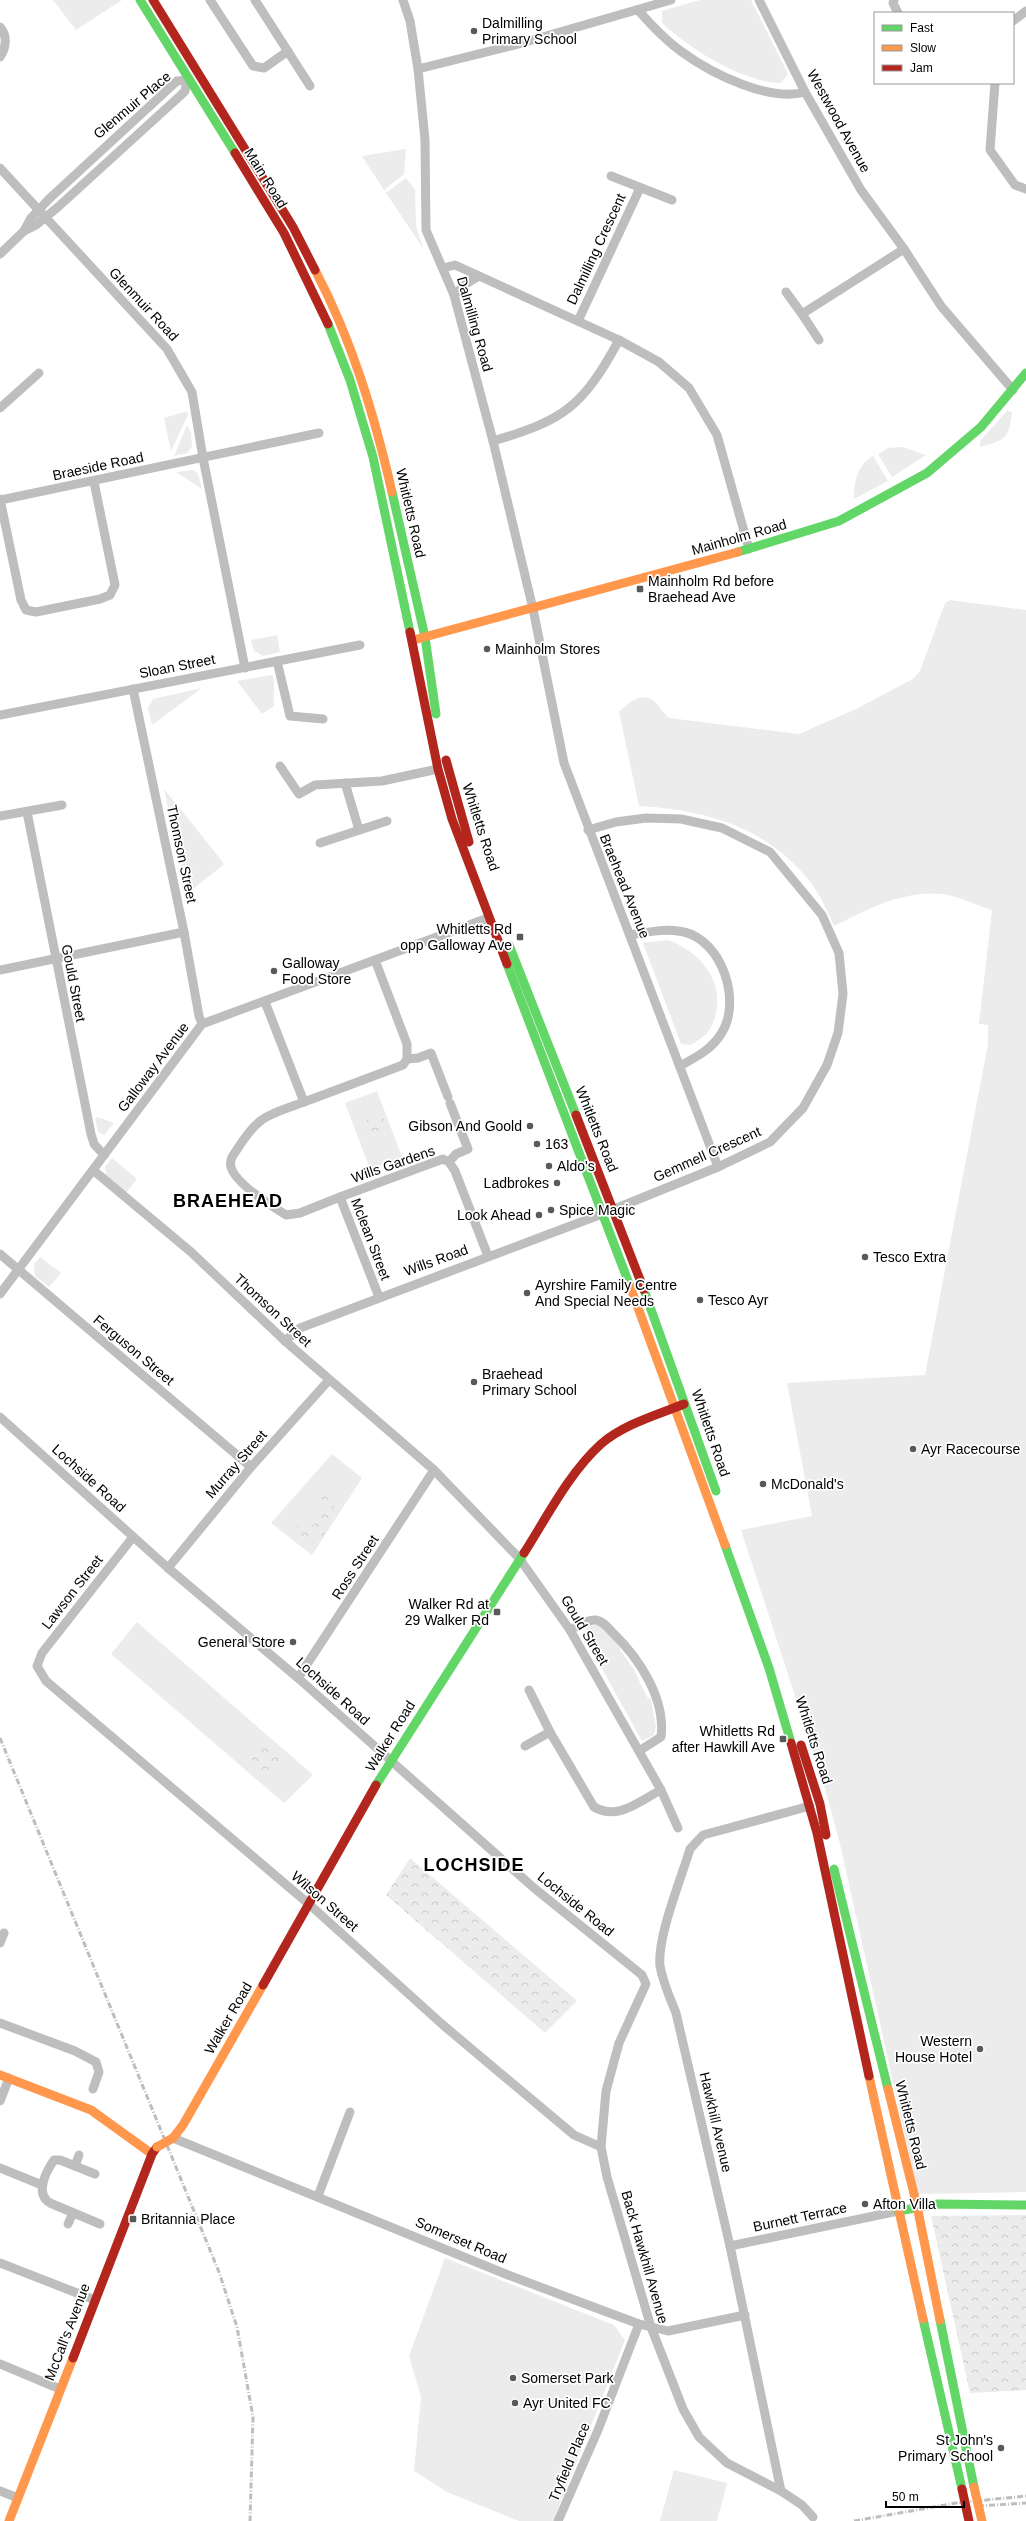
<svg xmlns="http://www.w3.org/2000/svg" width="1026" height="2521" viewBox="0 0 1026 2521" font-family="Arial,sans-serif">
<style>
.grass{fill:#ececec}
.park{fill:url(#park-crowns)}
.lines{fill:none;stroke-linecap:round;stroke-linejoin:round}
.street{stroke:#bebebe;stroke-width:9}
.fast{stroke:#63d668;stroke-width:9}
.slow{stroke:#ff974d;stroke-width:9}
.jam{stroke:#b3261e;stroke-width:9}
.rail{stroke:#bebebe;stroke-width:3;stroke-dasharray:6 2 1 2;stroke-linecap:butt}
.slow-bridge{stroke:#ff974d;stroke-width:9}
.jam-bridge{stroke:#b3261e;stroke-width:9}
.poi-dot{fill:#595959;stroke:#fff;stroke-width:1.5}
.labels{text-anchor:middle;stroke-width:3.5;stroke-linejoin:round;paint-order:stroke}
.poi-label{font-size:14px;fill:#000;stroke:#fff;text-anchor:start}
.street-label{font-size:14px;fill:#000;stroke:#fff}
.district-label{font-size:18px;font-weight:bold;letter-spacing:1px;fill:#000;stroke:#fff}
</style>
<defs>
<pattern id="park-crowns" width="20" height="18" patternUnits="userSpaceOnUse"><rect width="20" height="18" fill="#ececec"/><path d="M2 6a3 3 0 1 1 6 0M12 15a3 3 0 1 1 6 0" fill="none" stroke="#c9c9c9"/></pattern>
</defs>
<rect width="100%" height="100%" fill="#fff"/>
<g class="grass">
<polygon points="53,0 122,0 76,30"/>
<path d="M700,0H751L788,74L781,83C741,82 690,49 662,23V11Z"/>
<polygon points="406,149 404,174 384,190 362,156"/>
<polygon points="406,178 415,190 416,226 423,248 386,193"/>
<polygon points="187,411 188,415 171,451 164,418"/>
<path d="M1007,411L1012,412C1009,439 1005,440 980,447V441Z"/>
<polygon points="187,425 191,432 192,447 187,453 174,456"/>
<polygon points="903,447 926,455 892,477 878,454 888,448"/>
<path d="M873,456L888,481L854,499C853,483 858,464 873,456Z"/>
<polygon points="194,470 198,474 202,489 176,472"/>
<path d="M950,600L1026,610V2192L918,2194L840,1844L824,1785L741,1530L812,1516L787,1383L925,1375L988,1044V1025L979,1024L992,910C976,905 958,896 942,894C903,890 868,909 834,926C827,911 821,896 811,883C768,827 706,810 639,806L619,712C628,703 641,691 654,701C660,706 663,713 669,718L799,734L856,709L913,679L920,671L945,603Z"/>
<polygon points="277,635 280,652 263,656 254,651 251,640"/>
<path d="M270,675L273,676C275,685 273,695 274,706L262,714L237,681Z"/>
<polygon points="202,688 152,725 148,708 153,699"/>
<polygon points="164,789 223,862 223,865 187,894"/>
<path d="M668,940C704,953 730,988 711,1027C708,1035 698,1040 691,1045L681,1044L643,943Z"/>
<polygon points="377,1091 402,1157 370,1169 345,1103"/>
<polygon points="97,1117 114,1123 104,1135 98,1132 95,1119"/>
<polygon points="112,1158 137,1179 125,1194 107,1179 105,1167"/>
<polygon points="40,1257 61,1273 49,1287 35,1276 34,1264"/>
<polygon points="332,1454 362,1478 312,1555 271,1523"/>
<polygon points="137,1622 313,1775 284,1803 111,1654"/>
<polygon points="594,1625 598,1625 620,1645 620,1650 633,1668 647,1697 651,1699 656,1727 654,1735 642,1741 584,1636 586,1628"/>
<polygon points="445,2258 614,2325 625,2340 553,2521 519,2521 447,2492 414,2471 421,2397 409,2356"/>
<polygon points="674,2470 727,2483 717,2521 660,2521"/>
</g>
<g class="park">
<polygon points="382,1114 388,1131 370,1138 363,1121"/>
<path d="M335,1493C334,1517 331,1538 305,1546L289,1533L296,1525L308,1529L318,1521L322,1496Z"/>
<polygon points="260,1743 280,1760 266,1774 249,1757"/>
<polygon points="410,1858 577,2001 545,2033 386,1895"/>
<polygon points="1026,2215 1026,2390 970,2393 931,2216"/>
</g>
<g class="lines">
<g class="street">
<polyline points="210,0 253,66 264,68 288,51"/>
<polyline points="255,0 310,86"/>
<polyline points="403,0 410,21 418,69 425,140 426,230 454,295 493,441 533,609 564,763 718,1167"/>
<polyline points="759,0 805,92 861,190 904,249 941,306 1013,390"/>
<polyline points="894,0 893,3 898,13"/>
<path d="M638,10C652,26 665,40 682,52C712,74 769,102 805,92"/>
<polyline points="1013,21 1026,11"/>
<path d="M0,27C8,36 6,48 0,57"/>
<polyline points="418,69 515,45 671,0"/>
<polyline points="995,83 990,150 1015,185 1026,189"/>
<polyline points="0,168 167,349 192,392 203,458 245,668"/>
<polyline points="611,176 672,200"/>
<polyline points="24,231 36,225 58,207 181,95 185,91 187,80"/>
<polyline points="0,254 24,231 31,218 50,198 177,81 187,80"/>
<polyline points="443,268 455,265 619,340 659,362 689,388 717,435 749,549"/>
<polyline points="786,292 802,314 904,249"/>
<polyline points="454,295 467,283 479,276"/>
<polyline points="802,314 819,340"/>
<polyline points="578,321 640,188"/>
<polyline points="0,408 39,373"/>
<path d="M493,441C565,420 583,406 619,340"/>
<polyline points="0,499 21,600 26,610 36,612 100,599 110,595 115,585 94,482"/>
<polyline points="0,500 319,433"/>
<polyline points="277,661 290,716 323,719"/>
<polyline points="133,689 184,932 199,1016 202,1024"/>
<polyline points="0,715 360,645"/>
<polyline points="280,766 299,794 315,785 382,781 438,769"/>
<polyline points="345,783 359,830"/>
<polyline points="27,812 91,1134 94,1144 104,1155"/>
<polyline points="0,816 62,805"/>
<polyline points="320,843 387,821"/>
<path d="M630,935C648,932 666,928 684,932C723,941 742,1003 721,1034C711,1050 696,1057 680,1066"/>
<polyline points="0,970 184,932"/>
<path d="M265,1002L304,1102C267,1116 260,1114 238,1148C234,1154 229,1159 231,1167C235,1183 273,1207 286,1215L300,1213L340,1197L379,1297"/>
<polyline points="407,1059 418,1058 431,1053 448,1097"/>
<polyline points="304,1102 403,1065 407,1059 407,1044 375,960"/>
<polyline points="449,1162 456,1154 468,1149 450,1103"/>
<polyline points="93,1170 191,1252 285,1341 434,1470 519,1558 570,1630 661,1790 678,1828"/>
<polyline points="340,1197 443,1159 449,1162 455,1171 488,1256"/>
<polyline points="0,1254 251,1467"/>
<polyline points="0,1294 202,1024 488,918"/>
<polyline points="285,1341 300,1328 602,1214 718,1167 770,1142 803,1108 827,1065 838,1033 843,994 839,953 822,915 770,852 722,828 681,819 646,818 616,822 588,830"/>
<polyline points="0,1417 168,1568 298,1678 534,1888 642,1975 646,1984 619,2043 606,2091 601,2147 607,2177 651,2327 683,2409 699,2437 727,2463 781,2491"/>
<polyline points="133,1537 42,1653 37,1666 46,1681 310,1905 443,2025 574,2135 601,2147"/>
<polyline points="168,1568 251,1467 329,1380"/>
<path d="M570,1630C578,1626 588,1619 596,1620C603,1621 608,1628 613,1633C639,1658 666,1699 661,1737L639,1751"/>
<polyline points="298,1678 434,1470"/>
<path d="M529,1690L550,1732L594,1807C618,1821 639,1801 661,1790"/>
<polyline points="525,1746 550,1732"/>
<path d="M810,1806L703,1835L690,1849C681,1879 657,1937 660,1966C663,1983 670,1998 676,2013L730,2246L781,2491L802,2505L813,2517"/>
<polyline points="0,1943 4,1933"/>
<polyline points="0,2023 75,2051 96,2062 99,2072 93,2089"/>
<polyline points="0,2101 9,2078"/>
<polyline points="173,2138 508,2275 639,2324 668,2331 745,2315"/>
<polyline points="75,2166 79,2155"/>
<polyline points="0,2168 42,2185"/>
<path d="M95,2174L60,2160H54C45,2173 35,2194 50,2203L100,2224"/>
<polyline points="318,2196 350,2112"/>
<polyline points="68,2224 73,2213"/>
<polyline points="730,2246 898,2211"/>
<polyline points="0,2263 95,2300"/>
<polyline points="0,2364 60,2389"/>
<polyline points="0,2491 18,2498"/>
<polyline points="558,2521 598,2430 639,2324"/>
</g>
<g class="fast">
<polyline points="140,0 235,153"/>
<polyline points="328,324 350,380 373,457 410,632"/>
<polyline points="392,492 425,637 436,714"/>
<polyline points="738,552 839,521 927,473 981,427 1026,373"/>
<polyline points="509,945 576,1115"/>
<polyline points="507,964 630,1286"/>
<polyline points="644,1290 716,1491"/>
<polyline points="725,1545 769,1668 791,1743"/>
<polyline points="376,1785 524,1553"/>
<polyline points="834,1869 888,2089"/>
<polyline points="898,2211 938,2204 1026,2205"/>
<polyline points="923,2319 962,2489"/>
<polyline points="940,2320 974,2487"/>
</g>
<g class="slow">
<path d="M315,270C352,340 374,414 392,492"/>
<polyline points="417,639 738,552"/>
<polyline points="630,1286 725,1545"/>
<polyline points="0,2075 91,2110 152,2154"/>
<polyline points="869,2076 923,2319"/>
<polyline points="888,2089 917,2206 940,2320"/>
<polyline points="173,2138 183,2125 263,1985"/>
<polyline points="9,2521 73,2358"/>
</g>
<g class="jam">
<polyline points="153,0 293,227 315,270"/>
<polyline points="235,153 284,233 328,324"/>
<polyline points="410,632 438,769 452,819 507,964"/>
<polyline points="446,760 469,842"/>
<polyline points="576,1115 644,1290"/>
<path d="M524,1553C547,1517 569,1473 601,1444C624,1424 657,1415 684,1404"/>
<polyline points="791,1743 817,1833 869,2076"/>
<polyline points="801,1745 820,1804 826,1835"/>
<polyline points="263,1985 376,1785"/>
<polyline points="73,2358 152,2154 157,2147"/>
</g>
<g class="rail">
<polyline points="0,1738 219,2272 237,2327 253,2417 250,2521"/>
<polyline points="978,2506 1026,2503"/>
<polyline points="854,2521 956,2503 1026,2496"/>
</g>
<g class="slow-bridge">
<polyline points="157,2147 173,2138"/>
<polyline points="974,2487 982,2521"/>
</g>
<polyline class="jam-bridge" points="962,2489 969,2521"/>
</g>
<g class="poi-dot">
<circle cx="474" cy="31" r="4"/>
<rect x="636" y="585" width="8" height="8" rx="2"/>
<circle cx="487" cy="649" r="4"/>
<rect x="516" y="933" width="8" height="8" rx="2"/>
<circle cx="274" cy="971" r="4"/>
<circle cx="530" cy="1126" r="4"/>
<circle cx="537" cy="1144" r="4"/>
<circle cx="549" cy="1166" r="4"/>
<circle cx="557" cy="1183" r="4"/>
<circle cx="551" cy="1210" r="4"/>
<circle cx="539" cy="1215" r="4"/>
<circle cx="865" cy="1257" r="4"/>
<circle cx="527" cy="1293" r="4"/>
<circle cx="700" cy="1300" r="4"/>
<circle cx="474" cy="1382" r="4"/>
<circle cx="913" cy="1449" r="4"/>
<circle cx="763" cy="1484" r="4"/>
<rect x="493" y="1608" width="8" height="8" rx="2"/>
<circle cx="293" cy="1642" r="4"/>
<rect x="779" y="1735" width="8" height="8" rx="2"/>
<circle cx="980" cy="2049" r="4"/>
<circle cx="865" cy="2204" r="4"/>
<rect x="129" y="2215" width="8" height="8" rx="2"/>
<circle cx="513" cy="2378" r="4"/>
<circle cx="515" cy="2403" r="4"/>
<circle cx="1001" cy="2448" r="4"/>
</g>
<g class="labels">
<g class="poi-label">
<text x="482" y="28">Dalmilling<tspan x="482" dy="16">Primary School</tspan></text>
<text x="648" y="586">Mainholm Rd before<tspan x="648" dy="16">Braehead Ave</tspan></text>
<text x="495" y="654">Mainholm Stores</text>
<text x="512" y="934" text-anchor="end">Whitletts Rd<tspan x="512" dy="16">opp Galloway Ave</tspan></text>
<text x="282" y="968">Galloway<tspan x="282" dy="16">Food Store</tspan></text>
<text x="522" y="1131" text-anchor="end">Gibson And Goold</text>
<text x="545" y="1149">163</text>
<text x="557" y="1171">Aldo's</text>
<text x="549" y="1188" text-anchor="end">Ladbrokes</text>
<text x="559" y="1215">Spice Magic</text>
<text x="531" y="1220" text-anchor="end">Look Ahead</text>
<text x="873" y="1262">Tesco Extra</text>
<text x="535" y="1290">Ayrshire Family Centre<tspan x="535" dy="16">And Special Needs</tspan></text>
<text x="708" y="1305">Tesco Ayr</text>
<text x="482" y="1379">Braehead<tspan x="482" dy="16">Primary School</tspan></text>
<text x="921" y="1454">Ayr Racecourse</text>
<text x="771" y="1489">McDonald's</text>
<text x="489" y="1609" text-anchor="end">Walker Rd at<tspan x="489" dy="16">29 Walker Rd</tspan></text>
<text x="285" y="1647" text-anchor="end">General Store</text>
<text x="775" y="1736" text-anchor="end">Whitletts Rd<tspan x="775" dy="16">after Hawkill Ave</tspan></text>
<text x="972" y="2046" text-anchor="end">Western<tspan x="972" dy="16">House Hotel</tspan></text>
<text x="873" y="2209">Afton Villa</text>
<text x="141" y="2224">Britannia Place</text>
<text x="521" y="2383">Somerset Park</text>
<text x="523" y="2408">Ayr United FC</text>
<text x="993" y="2445" text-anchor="end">St John's<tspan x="993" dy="16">Primary School</tspan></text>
</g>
<g class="street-label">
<text transform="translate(132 105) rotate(-40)" y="5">Glenmuir Place</text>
<text transform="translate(839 121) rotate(61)" y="5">Westwood Avenue</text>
<text transform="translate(266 178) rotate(58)" y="5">Main Road</text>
<text transform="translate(596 249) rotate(-65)" y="5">Dalmilling Crescent</text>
<text transform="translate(144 304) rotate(47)" y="5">Glenmuir Road</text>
<text transform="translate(475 324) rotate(74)" y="5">Dalmilling Road</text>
<text transform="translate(98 466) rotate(-12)" y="5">Braeside Road</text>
<text transform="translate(411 513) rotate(77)" y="5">Whitletts Road</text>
<text transform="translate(739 537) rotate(-16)" y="5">Mainholm Road</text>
<text transform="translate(177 666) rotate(-11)" y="5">Sloan Street</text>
<text transform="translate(481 827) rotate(72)" y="5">Whitletts Road</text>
<text transform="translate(182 854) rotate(78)" y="5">Thomson Street</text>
<text transform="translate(625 886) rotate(68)" y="5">Braehead Avenue</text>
<text transform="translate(74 983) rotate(79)" y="5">Gould Street</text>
<text transform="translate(153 1067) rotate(-53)" y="5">Galloway Avenue</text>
<text transform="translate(597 1129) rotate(68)" y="5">Whitletts Road</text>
<text transform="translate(707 1154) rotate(-24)" y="5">Gemmell Crescent</text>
<text transform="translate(393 1164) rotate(-19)" y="5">Wills Gardens</text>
<text transform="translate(371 1239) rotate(69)" y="5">Mclean Street</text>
<text transform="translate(436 1260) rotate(-20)" y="5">Wills Road</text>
<text transform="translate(273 1310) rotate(43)" y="5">Thomson Street</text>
<text transform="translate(134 1350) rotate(40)" y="5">Ferguson Street</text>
<text transform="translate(711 1433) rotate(71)" y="5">Whitletts Road</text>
<text transform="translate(236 1464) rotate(-49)" y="5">Murray Street</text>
<text transform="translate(89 1478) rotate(42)" y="5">Lochside Road</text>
<text transform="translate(355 1567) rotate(-57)" y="5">Ross Street</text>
<text transform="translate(72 1592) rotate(-52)" y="5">Lawson Street</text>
<text transform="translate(585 1630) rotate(59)" y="5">Gould Street</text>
<text transform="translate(333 1691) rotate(42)" y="5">Lochside Road</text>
<text transform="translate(390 1736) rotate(-58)" y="5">Walker Road</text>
<text transform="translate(814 1740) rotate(72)" y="5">Whitletts Road</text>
<text transform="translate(325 1901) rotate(41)" y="5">Wilson Street</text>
<text transform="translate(576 1904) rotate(39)" y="5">Lochside Road</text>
<text transform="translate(228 2018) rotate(-60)" y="5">Walker Road</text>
<text transform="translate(716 2122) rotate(77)" y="5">Hawkhill Avenue</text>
<text transform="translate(911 2125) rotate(76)" y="5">Whitletts Road</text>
<text transform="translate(800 2217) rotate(-12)" y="5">Burnett Terrace</text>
<text transform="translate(461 2240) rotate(23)" y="5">Somerset Road</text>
<text transform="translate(645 2257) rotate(74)" y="5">Back Hawkhill Avenue</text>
<text transform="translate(67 2332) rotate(-69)" y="5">McCall's Avenue</text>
<text transform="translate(569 2462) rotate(-67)" y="5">Tryfield Place</text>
</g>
<g class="district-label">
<text x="228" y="1207">BRAEHEAD</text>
<text x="474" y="1871">LOCHSIDE</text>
</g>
</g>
<rect x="874" y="12" width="140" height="72" fill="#ffffff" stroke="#999999"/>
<rect x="882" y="25" width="20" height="6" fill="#63d668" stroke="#999999"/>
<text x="910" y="32" font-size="12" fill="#000000">Fast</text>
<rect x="882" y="45" width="20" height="6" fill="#ff974d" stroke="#999999"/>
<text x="910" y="52" font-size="12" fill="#000000">Slow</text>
<rect x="882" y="65" width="20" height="6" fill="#b3261e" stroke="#999999"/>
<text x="910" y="72" font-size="12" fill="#000000">Jam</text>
<path d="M886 2501v6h78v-6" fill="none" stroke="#000000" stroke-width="2"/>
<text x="892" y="2501" font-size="12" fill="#000000" stroke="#ffffff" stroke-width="3" paint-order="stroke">50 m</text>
</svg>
